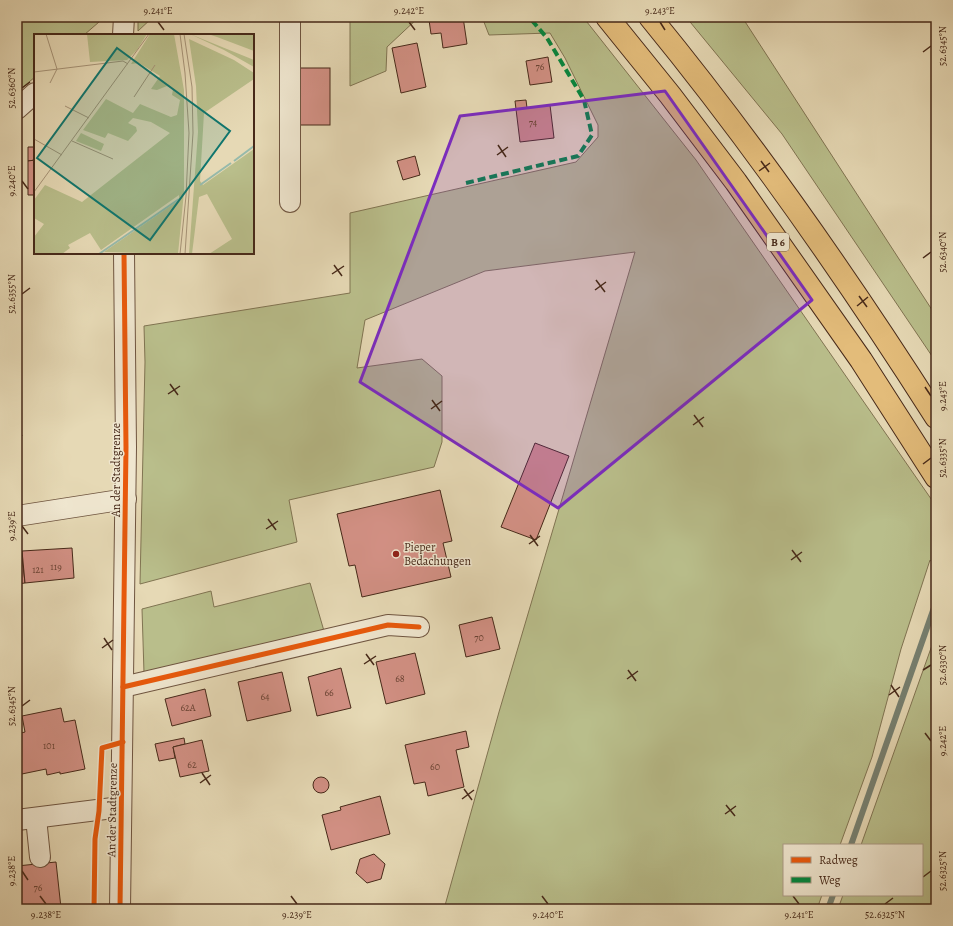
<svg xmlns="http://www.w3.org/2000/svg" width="953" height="926" viewBox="0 0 953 926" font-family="Alegreya,serif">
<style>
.green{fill:#b9be8b;stroke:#807452}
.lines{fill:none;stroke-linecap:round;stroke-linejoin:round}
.stream{stroke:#768071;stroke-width:6}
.building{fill:#d29084;stroke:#472919}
.minor-casing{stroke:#6f5540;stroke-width:22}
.highway-casing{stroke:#472919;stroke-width:24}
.minor{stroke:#efe6cf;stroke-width:20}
.highway{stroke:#e3bc7a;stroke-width:22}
.quiet{stroke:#00873e;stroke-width:4;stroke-dasharray:8 4;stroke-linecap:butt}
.cycleway-casing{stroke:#efe6cf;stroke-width:8}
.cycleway{stroke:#e8590c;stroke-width:5}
.marked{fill:#7b2cbf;fill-opacity:0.2;stroke:#7b2cbf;stroke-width:3;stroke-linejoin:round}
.ticks{fill:none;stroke:#472919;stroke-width:1.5}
.poi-dot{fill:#8f2418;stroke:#efe6cf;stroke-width:1.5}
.labels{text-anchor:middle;stroke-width:3;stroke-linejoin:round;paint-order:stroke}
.number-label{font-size:10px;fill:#6a4334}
.shield{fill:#efe6cf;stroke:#796250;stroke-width:1}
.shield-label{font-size:11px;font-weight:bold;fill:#472919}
.street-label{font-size:12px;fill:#472919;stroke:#efe6cf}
.poi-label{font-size:12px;fill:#472919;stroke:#efe6cf;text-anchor:start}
.inset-river{fill:none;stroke:#96baab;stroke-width:2}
.inset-road{fill:none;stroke:#a69377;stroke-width:1}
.view{fill:#0f766e;fill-opacity:0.15;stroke:#0f766e;stroke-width:2}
.inset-edge{fill:none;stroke:#472919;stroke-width:2}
.neatline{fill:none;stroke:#472919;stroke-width:1.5}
.ticks-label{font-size:10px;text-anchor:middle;fill:#472919}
</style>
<rect width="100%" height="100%" fill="#e6d9b5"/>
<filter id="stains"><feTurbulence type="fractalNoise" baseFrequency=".005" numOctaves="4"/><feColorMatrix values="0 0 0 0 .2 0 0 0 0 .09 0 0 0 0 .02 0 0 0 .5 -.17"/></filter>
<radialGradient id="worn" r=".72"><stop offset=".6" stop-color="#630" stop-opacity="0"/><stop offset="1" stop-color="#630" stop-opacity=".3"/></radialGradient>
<g class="green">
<polygon points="17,17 100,17 99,22 84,35 35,35 35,77 17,92"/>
<polygon points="138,17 153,17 138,31"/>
<polygon points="350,17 419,17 387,47 386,71 350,86"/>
<polygon points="482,17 583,17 696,160 936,506 936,567 930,560 901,649 872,757 840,845 784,845 784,895 822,895 817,909 444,909 499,712 635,252 485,271 365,320 357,368 422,359 442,376 442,442 434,467 289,500 297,542 140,584 145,362 144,326 350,293 350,213 576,162 598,137 598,125 565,58 550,33 489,35"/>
<polygon points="686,17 742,17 936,316 936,362 782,134"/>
<polygon points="310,583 324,631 144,673 142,609 211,591 214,607"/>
<polygon points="936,634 936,909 838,909 843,895 922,895 922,845 861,845"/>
</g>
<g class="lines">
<g class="stream">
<polyline points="851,845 936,602"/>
<polyline points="828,909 833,895"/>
</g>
</g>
<g class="building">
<polygon points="448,17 463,17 467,44 443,48 441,33 431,34 429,20"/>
<polygon points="417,43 426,87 401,93 392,48"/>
<polygon points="548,57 552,82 530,85 526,61"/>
<rect x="296" y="68" width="34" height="57"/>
<polygon points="526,100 527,108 550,105 554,138 520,142 515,101"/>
<polygon points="28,147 35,147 35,160 28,161"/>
<polygon points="415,156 420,175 403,180 397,161"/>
<polygon points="35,160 35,195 28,195 28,161"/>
<polygon points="17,420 22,436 17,438"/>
<polygon points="535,443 569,456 536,540 501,527"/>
<polygon points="440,490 452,541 443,543 451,577 362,597 355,565 349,566 337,514"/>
<polygon points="20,539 25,583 17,584 17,540"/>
<polygon points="72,548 74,578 25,583 22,551"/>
<polygon points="492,617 500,649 466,657 459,625"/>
<polygon points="415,653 425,694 386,704 376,662"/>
<polygon points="341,668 351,708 317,716 308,677"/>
<polygon points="282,672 291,711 247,721 238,682"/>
<polygon points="205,689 211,716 172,726 165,699"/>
<polygon points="61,708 64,722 75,720 85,769 60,774 60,772 47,775 46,769 17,775 17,734 25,732 22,716"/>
<polygon points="466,731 469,747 456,750 464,787 428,796 425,782 414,784 405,745"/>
<polygon points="184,738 185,744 173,747 175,758 159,761 155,744"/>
<polygon points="202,740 209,771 180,777 173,747"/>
<circle cx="321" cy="785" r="8"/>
<polygon points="380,796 390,834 331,850 322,815 341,810 340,807"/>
<polygon points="374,854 385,864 381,879 367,883 356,873 360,859"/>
<polygon points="56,862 61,908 48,909 17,909 17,866"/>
</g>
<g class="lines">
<defs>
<g id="minor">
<polyline points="123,35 124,17"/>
<polyline points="17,109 35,93"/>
<polyline points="290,202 290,17"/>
<polyline points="17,516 126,499"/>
<polyline points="123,687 388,625 419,627"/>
<polyline points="36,818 40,857"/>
<polyline points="17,820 121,807"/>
<polyline points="120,909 126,447 124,253"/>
</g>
<g id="highway">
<polyline points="607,17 670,95 736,182 861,360 936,477"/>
<path d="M650,17C754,144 848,279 936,417"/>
</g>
</defs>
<use href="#minor" class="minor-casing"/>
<use href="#highway" class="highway-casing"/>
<use href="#minor" class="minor"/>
<use href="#highway" class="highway"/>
<polyline class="quiet" points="466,183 578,156 592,135 584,100 547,38 529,17"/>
<defs>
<g id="cycleway">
<polyline points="123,687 388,625 419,627"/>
<polyline points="94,909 95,839 99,811 102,748 123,742"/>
<polyline points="120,909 126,447 124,253"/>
</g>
</defs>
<use href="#cycleway" class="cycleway-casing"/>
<use href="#cycleway" class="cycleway"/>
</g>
<path class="marked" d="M665,91L812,300L558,508L360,382L460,116Z"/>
<path class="ticks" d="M158,22L164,30M409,22L415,30M660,22L665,30M923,52L931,46M22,88L30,82M498,145L506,157M497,155L508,147M761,161L769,172M759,171L770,163M22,181L28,189M923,258L931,252M334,265L342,276M332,274L344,266M596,280L605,292M595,290L606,282M22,294L30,288M859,296L867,307M857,306L868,297M170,384L178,395M925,387L931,396M168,394L180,386M432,400L440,411M431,409L442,401M694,415L703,427M693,425L704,417M923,464L931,458M268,519L276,530M22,526L28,534M266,529L278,521M530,535L538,546M529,544L540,536M792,550L801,562M791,560L802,552M104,638L112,650M102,648L113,640M366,654L374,665M364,664L376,656M628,670L636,681M923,670L931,665M627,679L638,671M891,685L899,697M889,695L900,687M22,706L30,700M925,733L931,741M202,773L210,785M200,783L211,775M464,789L472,800M462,799L474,790M726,805L735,816M725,814L736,806M22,871L28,880M923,877L931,871M40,896L46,904M291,896L297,904M542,896L548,904M793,896L799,904M885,904L893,898"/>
<circle class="poi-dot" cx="396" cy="554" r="4"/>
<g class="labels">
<g class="number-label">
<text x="540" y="70">76</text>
<text x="533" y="126">74</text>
<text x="56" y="570">119</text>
<text x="38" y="573">121</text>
<text x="479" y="641">70</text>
<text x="400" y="682">68</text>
<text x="329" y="696">66</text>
<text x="265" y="700">64</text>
<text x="188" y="711">62A</text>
<text x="49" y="749">101</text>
<text x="192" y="768">62</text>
<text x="435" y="770">60</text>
<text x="38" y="891">76</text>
</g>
<rect class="shield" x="767" y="233" width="22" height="18" rx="3"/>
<g class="shield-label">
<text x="778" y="246">B 6</text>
</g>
<g class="street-label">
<text transform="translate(116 470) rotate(-90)" y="4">An der Stadtgrenze</text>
<text transform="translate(112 810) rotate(-89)" y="4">An der Stadtgrenze</text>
</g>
<g class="poi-label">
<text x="404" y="551">Pieper<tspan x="404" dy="14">Bedachungen</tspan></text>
</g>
</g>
<g transform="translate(34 34)">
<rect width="220" height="220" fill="#e6d9b5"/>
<path d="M53,0H113L103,16L93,26L56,28ZM116,0H140L150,56V158L144,220L70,218L145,166V161L67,216L56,199L34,211L36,214L28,220H0V203L10,190L0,184V166L11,151L48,168L136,99L117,88L99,84L94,89L102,93L103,97L94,107L74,99L71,104L49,96L72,65L99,79L106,70L137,83L143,81L146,66L138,61L139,55L133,52L123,56L117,55L126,42L105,29L97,30ZM156,0L220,26V33L190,16ZM174,0H220V17L183,3ZM155,5L200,26L220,39V45L170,79L166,147L169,151L220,115V220H175L198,205L173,160L165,163L158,220H155L164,98L162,52ZM47,99L70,110L67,117L42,107Z" fill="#b9be8b"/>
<path class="inset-river" d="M200,127L220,112M166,151L197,129M65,220L145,165"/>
<path class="inset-road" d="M12,0L23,35M146,0L151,39L155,99L152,162L146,220M150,0L158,53L159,99L151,220M0,38L89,27L94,30M16,49L23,35M100,63L121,31M31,72L55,84M0,105L28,121M38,107L79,125M0,158L115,0"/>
<path class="view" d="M83,14L196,97L116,206L3,124Z"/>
<rect width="220" height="220" class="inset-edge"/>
</g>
<rect width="953" height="926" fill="none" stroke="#e6d9b5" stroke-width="44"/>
<rect x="783" y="844" width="140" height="52" fill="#efe6cf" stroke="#ac9a86"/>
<rect x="791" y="857" width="20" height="6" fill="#e8590c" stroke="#ac9a86"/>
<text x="819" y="864" font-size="12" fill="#472919">Radweg</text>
<rect x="791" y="877" width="20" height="6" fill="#00873e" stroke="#ac9a86"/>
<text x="819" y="884" font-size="12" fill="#472919">Weg</text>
<rect x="22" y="22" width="909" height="882" class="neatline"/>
<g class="ticks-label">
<text x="158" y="14">9.241°E</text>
<text x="409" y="14">9.242°E</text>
<text x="660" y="14">9.243°E</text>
<text transform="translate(942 46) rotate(-90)" y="4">52.6345°N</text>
<text transform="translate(11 88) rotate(-90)" y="4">52.6360°N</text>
<text transform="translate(11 181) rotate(-90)" y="4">9.240°E</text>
<text transform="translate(942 252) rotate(-90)" y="4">52.6340°N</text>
<text transform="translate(11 294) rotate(-90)" y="4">52.6355°N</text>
<text transform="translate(942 396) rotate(-90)" y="4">9.243°E</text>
<text transform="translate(942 458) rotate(-90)" y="4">52.6335°N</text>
<text transform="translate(11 526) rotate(-90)" y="4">9.239°E</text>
<text transform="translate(942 665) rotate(-90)" y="4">52.6330°N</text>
<text transform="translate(11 706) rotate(-90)" y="4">52.6345°N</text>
<text transform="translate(942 741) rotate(-90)" y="4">9.242°E</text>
<text transform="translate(942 871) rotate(-90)" y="4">52.6325°N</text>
<text transform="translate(11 871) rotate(-90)" y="4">9.238°E</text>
<text x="46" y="918">9.238°E</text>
<text x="297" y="918">9.239°E</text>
<text x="548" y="918">9.240°E</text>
<text x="799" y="918">9.241°E</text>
<text x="885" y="918">52.6325°N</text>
</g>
<rect width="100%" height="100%" filter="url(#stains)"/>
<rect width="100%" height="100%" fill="url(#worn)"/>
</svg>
